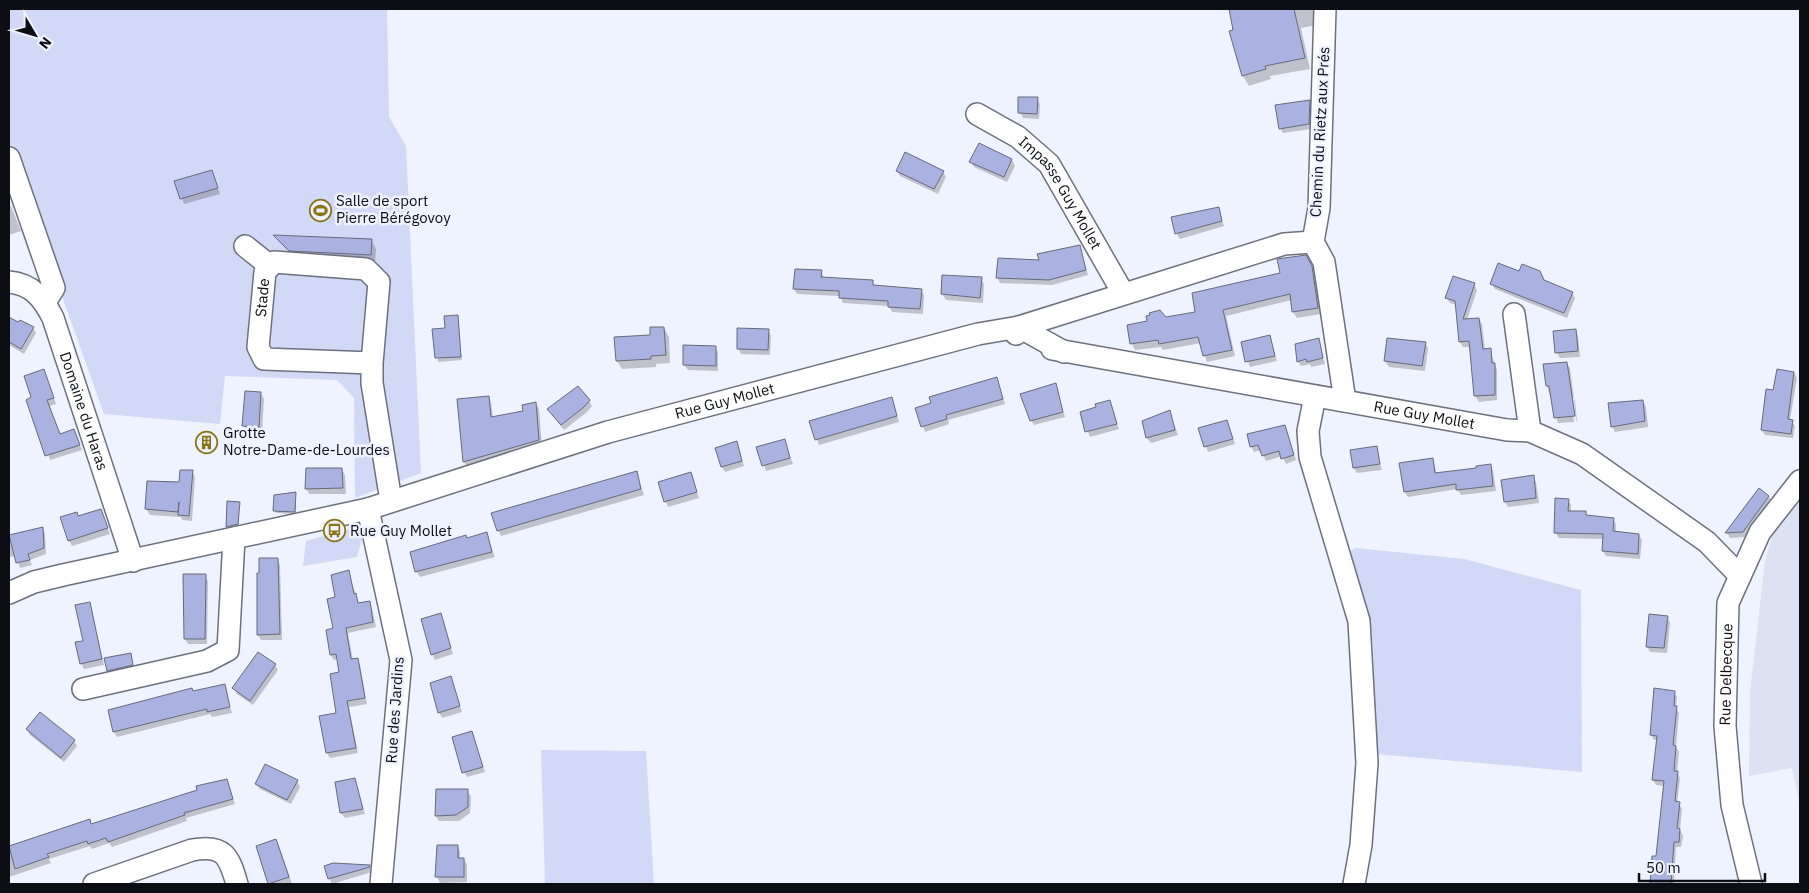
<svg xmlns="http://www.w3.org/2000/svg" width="1809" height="893" viewBox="0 0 1809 893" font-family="'IBM Plex Sans',sans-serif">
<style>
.built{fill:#dce1f3}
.green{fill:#d2d9f6}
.shadow{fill:#0003}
.building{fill:#a9b2e1;stroke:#676a78}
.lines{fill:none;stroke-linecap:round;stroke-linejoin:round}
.minor-casing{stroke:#6d707e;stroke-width:24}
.minor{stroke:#fff;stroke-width:21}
.labels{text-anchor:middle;stroke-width:5;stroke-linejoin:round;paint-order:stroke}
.street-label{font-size:15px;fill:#0d0e14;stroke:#eff2ff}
.poi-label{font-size:15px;fill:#0d0e14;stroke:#eff2ff;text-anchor:start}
</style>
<rect width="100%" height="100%" fill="#eff2ff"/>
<polygon class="built" points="1800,481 1800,806 1792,768 1749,776 1750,692 1765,561 1781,503"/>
<g class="green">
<polygon points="9,9 387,9 389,117 406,146 421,473 355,498 354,398 337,380 225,376 220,424 104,414 9,147"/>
<polygon points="353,528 363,535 357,557 303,566 306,541"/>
<polygon points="1356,548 1464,559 1581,590 1582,772 1376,754 1373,643 1348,552"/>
<polygon points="541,750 646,751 654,884 545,884"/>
</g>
<g class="shadow">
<polygon points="1231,9 1315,9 1317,25 1301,28 1310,69 1270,76 1271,79 1249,86 1243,76"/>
<polygon points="1037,99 1040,104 1039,119 1023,118 1020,112"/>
<polygon points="1309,102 1312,106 1311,129 1283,133 1280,128"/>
<polygon points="1012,160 1015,166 1007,182 974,167 971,162"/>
<polygon points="897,171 943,172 946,177 938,194 900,176"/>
<polygon points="212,172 220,194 184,204 176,182"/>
<polygon points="11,206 21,231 9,235 9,207"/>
<polygon points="1218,208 1224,226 1180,239 1177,234"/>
<polygon points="276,236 371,240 376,249 375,263 295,259"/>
<polygon points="1079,246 1088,275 1052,285 1000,283 997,277"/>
<polygon points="1305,256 1315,274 1321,314 1297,318 1293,312 1292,300 1226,316 1235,356 1207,362 1201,343 1163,350 1161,347 1135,350 1132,344 1128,326 1197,313 1282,274"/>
<polygon points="821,271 824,278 872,281 875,286 921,290 924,295 923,314 892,312 889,306 843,303 840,296 797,294 794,289"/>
<polygon points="981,279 984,284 983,303 946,300 942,294"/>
<polygon points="1544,282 1572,293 1575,298 1567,318 1495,289 1492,284"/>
<polygon points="1474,284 1477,290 1467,320 1479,319 1482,324 1485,350 1490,350 1497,370 1497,400 1479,402 1475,396 1471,347 1463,347 1460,342 1457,305 1450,303 1447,298"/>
<polygon points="457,317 462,360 438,362 434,330 446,330"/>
<polygon points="9,318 33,328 36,333 24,354 9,345"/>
<polygon points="664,328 669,337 670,363 656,364 656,367 622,369 617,361"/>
<polygon points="768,330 771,336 770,355 741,354 738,348"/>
<polygon points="1575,330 1578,336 1580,357 1560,358 1557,353 1555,332"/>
<polygon points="1269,336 1277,361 1250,367 1242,343"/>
<polygon points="1318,340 1325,364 1311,367 1310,364 1301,366 1298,361"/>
<polygon points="1425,343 1428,348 1425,371 1389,367 1385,361"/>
<polygon points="715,347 718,352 718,371 688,370 684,365"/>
<polygon points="1566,363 1570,368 1574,398 1571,395 1574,422 1558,423 1547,386"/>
<polygon points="1794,373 1797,378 1790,420 1795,426 1793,438 1765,435 1762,430 1774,392"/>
<polygon points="46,376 56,404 49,406 60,435 74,431 82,450 50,460 33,398"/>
<polygon points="997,379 1005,404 948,420 949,424 925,432 917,408"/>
<polygon points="1055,385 1065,417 1034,425 1031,420"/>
<polygon points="261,394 264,399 262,432 247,431 244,425"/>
<polygon points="488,397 491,402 493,418 524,412 536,404 539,409 542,445 467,467 464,462 459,400"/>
<polygon points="892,398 899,422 819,445 811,422"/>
<polygon points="1574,398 1575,400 1577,421 1576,421"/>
<polygon points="589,400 592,406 587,412 564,430 552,415"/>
<polygon points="1109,401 1119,429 1090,437 1081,413 1098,408"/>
<polygon points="1643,401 1646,407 1648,427 1615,432 1612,426"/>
<polygon points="1170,412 1178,435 1151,443 1147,438"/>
<polygon points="1227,421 1235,444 1208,452 1200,429"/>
<polygon points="1284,427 1296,460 1286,464 1282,456 1266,461 1261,450 1254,452 1251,446"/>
<polygon points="784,440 793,464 766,471 758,448"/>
<polygon points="737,443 744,466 725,472 722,467"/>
<polygon points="1376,448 1382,470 1357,473 1354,468"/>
<polygon points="1432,459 1437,474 1477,469 1490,465 1493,470 1496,491 1461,495 1457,489 1408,497 1405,492 1401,464"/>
<polygon points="342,470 345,475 346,494 309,494 306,488"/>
<polygon points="192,471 195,477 192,521 182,520 181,517 150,515 146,509 180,484"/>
<polygon points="636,472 644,495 501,536 498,530"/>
<polygon points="690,473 699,498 668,507 659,483"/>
<polygon points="1533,477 1536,482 1539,503 1508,507 1505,502 1503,481"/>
<polygon points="296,493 296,514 276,513 275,511"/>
<polygon points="1769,497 1772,502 1746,537 1730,538 1727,533"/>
<polygon points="1568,500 1571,505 1571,513 1585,513 1587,516 1613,519 1616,524 1616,532 1639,535 1642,540 1640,559 1606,556 1603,551 1604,539 1559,538 1555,532"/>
<polygon points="239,503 239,527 228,529 227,527"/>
<polygon points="101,510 110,534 72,546 69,540 78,517"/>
<polygon points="42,528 45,534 46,554 30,560 32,565 20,568 16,556 9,557 9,537"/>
<polygon points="486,534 495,557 420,577 417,572 467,540"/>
<polygon points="277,559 280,565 282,640 261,640 258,635 261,574"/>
<polygon points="348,572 359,604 369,602 372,608 376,627 348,633 353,660 357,660 360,665 367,704 349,707 358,753 330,758 327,753 320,717 338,714 341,674 339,659 334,660 331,655 337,598"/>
<polygon points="205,576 208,581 207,644 188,644 185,639"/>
<polygon points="89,603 104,665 84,669 81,663"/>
<polygon points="440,614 453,654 435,660 432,654"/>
<polygon points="1667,617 1670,623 1667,653 1650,652 1647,646"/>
<polygon points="130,654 135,670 111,676 108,670"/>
<polygon points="275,665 278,670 253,705 237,694 234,688"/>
<polygon points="451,678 462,712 442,718 439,712"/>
<polygon points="224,686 232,713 212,717 210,714 117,737 114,732 194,692"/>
<polygon points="1674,692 1677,697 1676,708 1679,713 1676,747 1679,752 1677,773 1680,778 1677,803 1682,808 1680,830 1683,836 1681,847 1676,847 1674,884 1651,884 1653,857 1657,858 1664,786 1656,785 1653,780 1657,740 1654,740 1651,735"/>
<polygon points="27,729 74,741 77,746 64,762 30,735"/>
<polygon points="471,733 485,772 467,777 464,772"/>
<polygon points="227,780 235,804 186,818 187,821 112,847 109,843 92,849 90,846 49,859 51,863 9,877 9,847 89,821 92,825"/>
<polygon points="354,780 365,814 345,818 341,813"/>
<polygon points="297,781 300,787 291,804 260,789 256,784"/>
<polygon points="467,791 471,796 470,813 459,821 439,821 436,816"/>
<polygon points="276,841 279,846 292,884 268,884 257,847"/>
<polygon points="438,846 457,846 460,851 460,859 464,859 467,865 467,882 440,883 437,877"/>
<polygon points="369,866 372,872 332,884 325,867"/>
</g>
<g class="building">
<polygon points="1229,9 1294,9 1305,58 1265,66 1266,69 1242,76 1229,31 1233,30"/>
<polygon points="1018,97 1038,97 1037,114 1018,113"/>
<polygon points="1310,100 1309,124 1279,129 1275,105"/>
<polygon points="979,143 1012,159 1004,177 969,162"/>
<polygon points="905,152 944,171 934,189 896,171"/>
<polygon points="212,170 218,188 180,199 174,181"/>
<polygon points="1219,207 1222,221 1175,234 1171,217"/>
<polygon points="273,235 372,239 371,255 289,251"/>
<polygon points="1080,245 1086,270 1049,280 996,278 998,258 1039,260 1037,254"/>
<polygon points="1306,255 1312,266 1318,308 1292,312 1290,294 1223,310 1232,350 1203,356 1198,337 1159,344 1158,340 1130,344 1127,325 1147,321 1146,316 1150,315 1149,313 1160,310 1166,317 1195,312 1192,293 1280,273 1277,259"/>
<polygon points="1498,263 1519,271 1522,264 1540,271 1544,280 1573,292 1564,313 1490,284"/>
<polygon points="795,269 822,270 821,277 873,280 873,285 922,289 920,309 888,307 888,301 839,298 839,291 793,289"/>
<polygon points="942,275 982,277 980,298 941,294"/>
<polygon points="1453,276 1475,283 1463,319 1479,318 1483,349 1491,348 1492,363 1495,363 1495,395 1474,396 1469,341 1459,342 1455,301 1445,298"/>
<polygon points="458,315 461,357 435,358 432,329 445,328 444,316"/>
<polygon points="9,317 18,322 20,320 34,327 21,349 9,342"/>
<polygon points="650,327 664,327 666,355 651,356 651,359 616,361 614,337 650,335"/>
<polygon points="737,328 769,329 768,350 737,349"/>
<polygon points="1576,329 1578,351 1555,353 1553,331"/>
<polygon points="1270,335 1275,356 1245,362 1241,342"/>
<polygon points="1319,338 1323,358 1307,362 1306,359 1297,362 1295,344"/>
<polygon points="1387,338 1426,342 1422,366 1384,361"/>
<polygon points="683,345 716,346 716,366 683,365"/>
<polygon points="1567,362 1575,416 1554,418 1549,386 1546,386 1543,364"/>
<polygon points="44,369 54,398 47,400 60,434 74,429 80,445 45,456 26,400 31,397 24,376"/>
<polygon points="1777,369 1794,372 1788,419 1793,420 1791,434 1761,430 1766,389 1773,390"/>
<polygon points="997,377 1003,399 946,415 947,419 921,427 915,408 931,403 929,397"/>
<polygon points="1056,383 1063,412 1030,421 1020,394"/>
<polygon points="578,386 590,400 584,407 561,425 547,409"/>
<polygon points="245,391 261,392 259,427 242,426"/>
<polygon points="489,396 491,417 523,411 522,405 536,402 539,440 463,462 457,399"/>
<polygon points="892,397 897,416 815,440 809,421"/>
<polygon points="1110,400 1117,424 1085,432 1080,412 1096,407 1095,404"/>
<polygon points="1643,400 1645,421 1611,427 1608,403"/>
<polygon points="1170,410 1175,430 1146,438 1142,421"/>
<polygon points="1227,420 1233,439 1204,447 1198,428"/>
<polygon points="1285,425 1294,455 1281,459 1279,451 1262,456 1258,445 1250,447 1247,434"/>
<polygon points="785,439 790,458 762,466 756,447"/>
<polygon points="737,441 742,461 721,467 715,448"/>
<polygon points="1377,446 1380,464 1353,468 1350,450"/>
<polygon points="1433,458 1435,473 1476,468 1476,466 1491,464 1493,486 1456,490 1456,484 1404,492 1399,463"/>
<polygon points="306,468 342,468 343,488 305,489"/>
<polygon points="180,470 193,470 189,516 178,515 179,502 178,512 145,509 147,481 179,482"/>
<polygon points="637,471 641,489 497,531 491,513"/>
<polygon points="691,472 697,492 664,502 658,482"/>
<polygon points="1534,475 1536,498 1504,502 1501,480"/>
<polygon points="1759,488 1769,496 1743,532 1725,533"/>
<polygon points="296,492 295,512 273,511 274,495"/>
<polygon points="1555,498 1569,499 1568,511 1586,511 1586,515 1614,518 1613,531 1639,534 1638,554 1602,551 1603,534 1554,533"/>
<polygon points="227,501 240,502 238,524 226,527"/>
<polygon points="101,509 108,528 68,541 60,517 77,512 78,516"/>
<polygon points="43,527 44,548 28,554 30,560 16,563 9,535"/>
<polygon points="487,532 492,552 415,572 410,552 466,535 467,538"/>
<polygon points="259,558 278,558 280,634 257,635 257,573 259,573"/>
<polygon points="349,570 354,594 356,593 358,603 370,601 373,622 346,628 351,659 358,658 365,698 347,701 356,748 326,753 319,716 336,713 330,674 339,672 336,654 330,655 326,630 333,628 327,599 335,597 331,575"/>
<polygon points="183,574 206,574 205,639 184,639"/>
<polygon points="90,602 102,659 80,664 75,642 83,641 75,605"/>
<polygon points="441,613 451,648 431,655 421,619"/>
<polygon points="1649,614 1668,616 1664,648 1646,647"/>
<polygon points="258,652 276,664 250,701 232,688"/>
<polygon points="131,653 133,665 107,671 104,658"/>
<polygon points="451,676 460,706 438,713 430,683"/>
<polygon points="225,684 230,707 207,712 207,709 113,732 108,710 192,688 193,691"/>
<polygon points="1654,688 1675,691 1674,706 1677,706 1673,745 1676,746 1674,771 1678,771 1675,801 1680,802 1677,828 1680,829 1679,842 1674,842 1671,884 1650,884 1652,856 1656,856 1664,781 1652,780 1657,736 1650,735"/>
<polygon points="40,712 75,740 61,758 26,729"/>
<polygon points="472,731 483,767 462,773 452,737"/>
<polygon points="265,764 298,780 287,800 255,784"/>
<polygon points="355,778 363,809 340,813 335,782"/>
<polygon points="227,779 233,799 184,813 185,815 108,842 106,838 88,844 87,841 47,854 49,857 15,869 9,846 90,819 91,824 197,790 196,786"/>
<polygon points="436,789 468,789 468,807 456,815 435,816"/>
<polygon points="276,839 289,877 268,884 256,846"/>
<polygon points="437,845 458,845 458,858 464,858 464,877 435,877"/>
<polygon points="333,863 370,865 370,867 328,879 324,866"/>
</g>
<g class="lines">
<defs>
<g id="minor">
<polyline points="1325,9 1319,208 1313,242 1324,262 1345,401"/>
<path id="s1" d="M977,114L1018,137L1049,164L1123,293"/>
<polyline points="9,158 54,288 45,302"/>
<polyline points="245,246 270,266"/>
<path id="s2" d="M9,282C32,284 43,298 53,318L133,561"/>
<polyline points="1514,314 1530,431"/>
<polyline points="1016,334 1019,327 1284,244 1313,242"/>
<path id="s3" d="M1052,349L1507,430L1530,431L1582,454L1707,542L1740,576"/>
<path id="s4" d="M372,363L264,359L258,347L265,272L274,262L366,269L379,282L372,363V383L391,501"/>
<polyline points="1315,396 1308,431 1310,457 1359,621 1367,763 1361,845 1354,884"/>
<polyline points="368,509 401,660 381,884"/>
<path id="s5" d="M9,593L34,582L63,575L368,509L608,432L978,334L1019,327L1064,352"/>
<polyline points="83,689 207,661 228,650 234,538"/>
<path d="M94,884L192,850C224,844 229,856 237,884"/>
<path id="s6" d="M1751,884L1732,805L1725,726L1728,603L1760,532L1800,481"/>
</g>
</defs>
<use href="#minor" class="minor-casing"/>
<use href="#minor" class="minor"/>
</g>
<defs>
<symbol id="stadium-ring" viewBox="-11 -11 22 22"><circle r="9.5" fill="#eff2ff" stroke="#897518" stroke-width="1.5"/><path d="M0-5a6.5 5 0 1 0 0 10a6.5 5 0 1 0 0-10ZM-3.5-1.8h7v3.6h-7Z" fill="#897518"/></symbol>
<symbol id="building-ring" viewBox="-11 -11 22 22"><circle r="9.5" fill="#eff2ff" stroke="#897518" stroke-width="1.5"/><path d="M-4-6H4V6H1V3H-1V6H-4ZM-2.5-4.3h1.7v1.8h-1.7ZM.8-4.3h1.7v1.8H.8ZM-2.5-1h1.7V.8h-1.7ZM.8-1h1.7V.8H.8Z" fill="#897518"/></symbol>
<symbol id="bus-ring" viewBox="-11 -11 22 22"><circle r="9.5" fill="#eff2ff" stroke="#897518" stroke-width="1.5"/><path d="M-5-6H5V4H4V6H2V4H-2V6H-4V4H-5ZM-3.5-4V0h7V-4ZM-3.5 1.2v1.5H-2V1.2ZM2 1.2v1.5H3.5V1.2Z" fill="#897518"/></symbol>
</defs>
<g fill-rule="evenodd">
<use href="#stadium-ring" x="308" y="198" width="25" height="25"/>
<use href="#building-ring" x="194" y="430" width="25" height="25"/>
<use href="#bus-ring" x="322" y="518" width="25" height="25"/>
</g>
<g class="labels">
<g class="street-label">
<text transform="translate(1320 132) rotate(-87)" y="5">Chemin du Rietz aux Prés</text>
<text dy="5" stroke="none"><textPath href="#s1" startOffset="118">Impasse Guy Mollet</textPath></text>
<text dy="5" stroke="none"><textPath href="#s4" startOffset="171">Stade</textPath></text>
<text dy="5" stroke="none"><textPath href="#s5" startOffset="742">Rue Guy Mollet</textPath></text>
<text dy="5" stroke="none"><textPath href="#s2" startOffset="158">Domaine du Haras</textPath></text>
<text dy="5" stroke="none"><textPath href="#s3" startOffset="378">Rue Guy Mollet</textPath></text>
<text dy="5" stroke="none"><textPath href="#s6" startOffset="212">Rue Delbecque</textPath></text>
<text transform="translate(395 710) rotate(-86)" y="5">Rue des Jardins</text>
</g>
<g class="poi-label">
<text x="336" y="206">Salle de sport<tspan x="336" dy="17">Pierre Bérégovoy</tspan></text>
<text x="223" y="438">Grotte<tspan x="223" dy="17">Notre-Dame-de-Lourdes</tspan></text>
<text x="350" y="536">Rue Guy Mollet</text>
</g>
</g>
<rect width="1809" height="893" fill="none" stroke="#0d0e14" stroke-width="20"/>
<g transform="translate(35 35) rotate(128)" stroke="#eff2ff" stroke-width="4" paint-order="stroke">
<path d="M0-4L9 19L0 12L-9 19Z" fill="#0d0e14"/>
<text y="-8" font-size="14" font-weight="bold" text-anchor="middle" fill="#0d0e14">N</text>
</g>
<path d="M1639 873v8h126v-8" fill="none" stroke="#0d0e14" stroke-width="2.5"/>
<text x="1646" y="873" font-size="15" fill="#0d0e14" stroke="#eff2ff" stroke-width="4" paint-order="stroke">50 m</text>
</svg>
